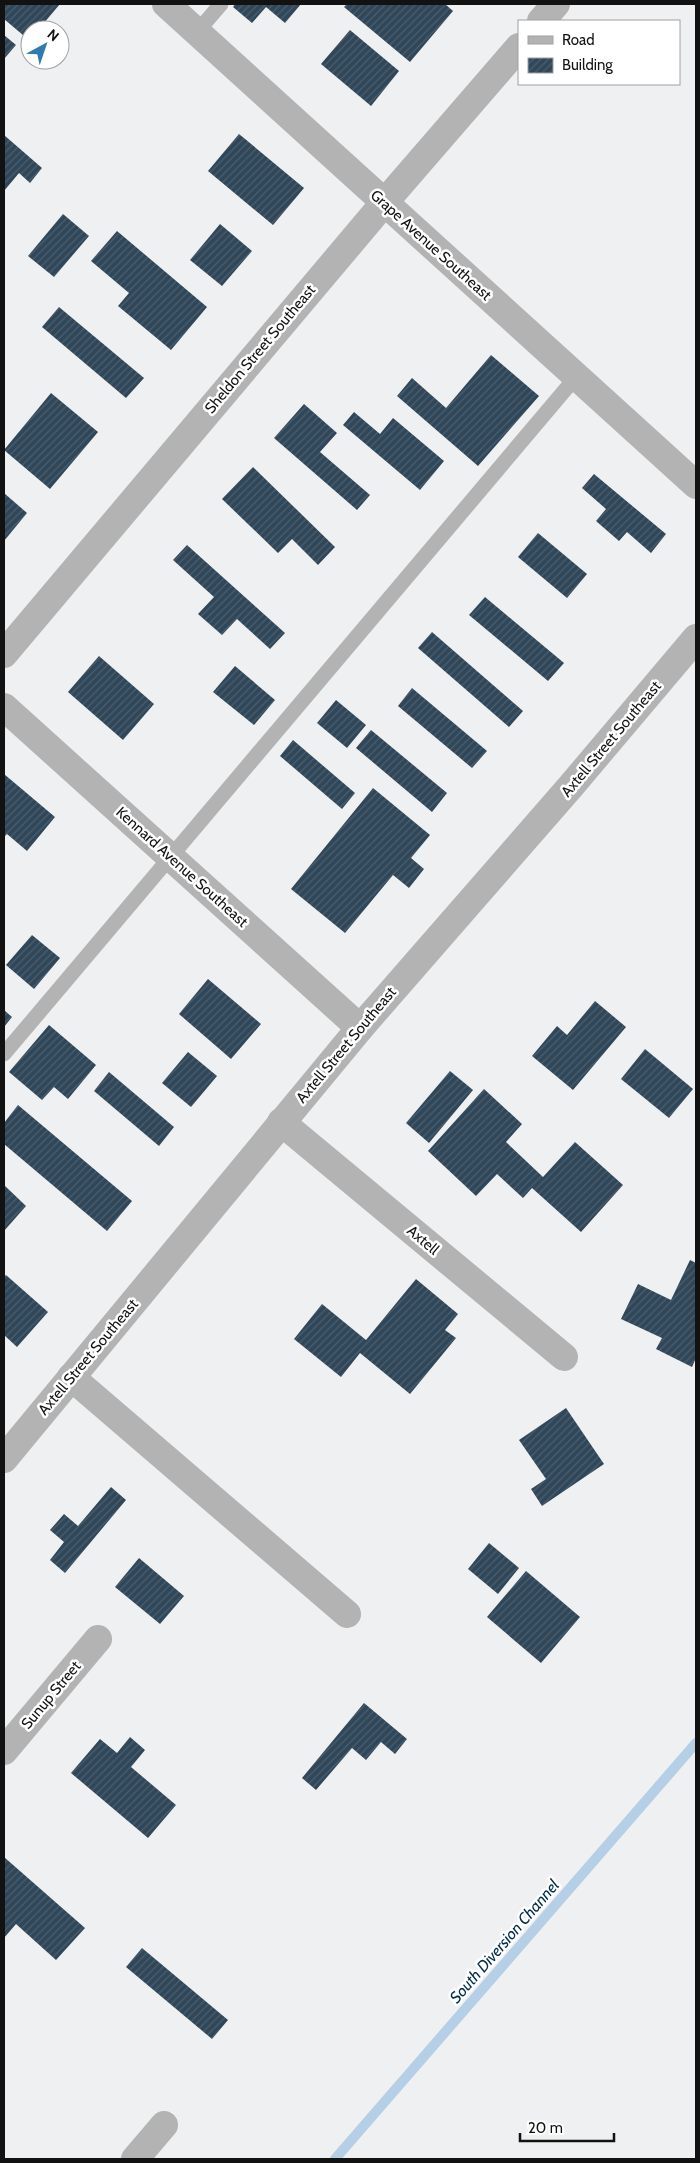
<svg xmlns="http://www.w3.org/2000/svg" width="700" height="2163" viewBox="0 0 700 2163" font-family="Cabin,sans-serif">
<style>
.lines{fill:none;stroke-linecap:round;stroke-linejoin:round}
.stream{stroke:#b4cfe6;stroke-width:10}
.building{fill:url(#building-hatch)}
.lane{stroke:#b4b3b3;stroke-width:15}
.street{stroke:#b4b3b3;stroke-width:28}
.labels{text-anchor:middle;stroke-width:5;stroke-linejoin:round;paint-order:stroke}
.street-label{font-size:15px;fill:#121212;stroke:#fff}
.water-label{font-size:16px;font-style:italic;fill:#002d4d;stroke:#fff}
</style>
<defs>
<pattern id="building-hatch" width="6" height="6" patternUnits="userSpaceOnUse" patternTransform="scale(1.25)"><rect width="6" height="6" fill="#30475a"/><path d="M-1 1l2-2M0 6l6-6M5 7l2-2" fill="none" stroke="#4b5e6d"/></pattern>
</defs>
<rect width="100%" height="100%" fill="#eff0f1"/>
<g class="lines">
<polyline class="stream" points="335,2159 696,1743"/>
</g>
<g class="building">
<polygon points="4,4 60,4 38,30 30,30 30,41 4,19"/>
<polygon points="235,4 301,4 285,23 266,7 252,23 233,7"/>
<polygon points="347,4 445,4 453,11 410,62 344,7"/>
<polygon points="350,30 399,71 371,106 321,64"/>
<polygon points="4,35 16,45 4,59"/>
<polygon points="239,134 304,188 273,225 208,171"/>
<polygon points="4,135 42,168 30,183 19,173 4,191"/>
<polygon points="63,214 89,236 54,277 28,256"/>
<polygon points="220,224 252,251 222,286 190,260"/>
<polygon points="117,231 207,307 171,350 118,306 129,293 91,261"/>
<polygon points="59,307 144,378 126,398 42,327"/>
<polygon points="491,355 539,396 478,466 397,396 412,378 446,408"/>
<polygon points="51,393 98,432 50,489 4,450"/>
<polygon points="304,404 337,433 320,452 370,495 357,510 274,438"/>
<polygon points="354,412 380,434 393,418 444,461 420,490 343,425"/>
<polygon points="253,467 335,547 318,565 292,539 278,553 222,499"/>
<polygon points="594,474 666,534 651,553 627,532 619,541 596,521 606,509 582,488"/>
<polygon points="4,493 27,513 4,541"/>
<polygon points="538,533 587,574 567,598 518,557"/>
<polygon points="187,545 285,633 270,649 237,619 222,635 198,614 214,597 173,560"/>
<polygon points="485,597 564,663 548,681 469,615"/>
<polygon points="432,632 523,711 509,727 418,648"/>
<polygon points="99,656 154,704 123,740 68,692"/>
<polygon points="235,666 275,700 254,725 213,692"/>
<polygon points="412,688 487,751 472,768 398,706"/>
<polygon points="336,700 366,725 347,748 317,723"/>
<polygon points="371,730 447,793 432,812 356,748"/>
<polygon points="293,740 355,793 342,809 280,756"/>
<polygon points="4,774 55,817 27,851 7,834 4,837"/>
<polygon points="373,788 430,835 411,858 424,869 409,888 393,875 345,933 291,889"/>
<polygon points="32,935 60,958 34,989 6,965"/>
<polygon points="208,979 261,1024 231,1059 179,1014"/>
<polygon points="595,1001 626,1027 573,1090 532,1056 557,1026 567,1035"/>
<polygon points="4,1010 12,1017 4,1027"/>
<polygon points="49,1025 96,1065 68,1099 54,1087 42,1100 9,1072"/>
<polygon points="645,1049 693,1089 669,1118 621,1079"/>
<polygon points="188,1052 217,1076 191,1107 162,1083"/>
<polygon points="450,1071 473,1090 429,1143 406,1123"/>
<polygon points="109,1072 174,1127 159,1146 94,1091"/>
<polygon points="484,1089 522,1124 506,1142 543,1177 575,1142 623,1185 581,1232 532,1188 523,1198 497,1174 476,1196 428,1151"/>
<polygon points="18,1105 132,1201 107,1231 4,1144 4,1123"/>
<polygon points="4,1185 26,1206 4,1231"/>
<polygon points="690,1260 696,1263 696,1358 692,1367 656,1349 662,1338 621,1319 638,1284 671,1300"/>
<polygon points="6,1275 48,1312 17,1347 4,1335 4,1277"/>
<polygon points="416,1279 458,1314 445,1330 456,1338 410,1394 360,1353 341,1377 294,1339 322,1304 366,1340"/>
<polygon points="566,1408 604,1464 542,1506 531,1489 546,1479 519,1440"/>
<polygon points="111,1487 126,1500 65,1573 50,1560 64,1542 50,1530 64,1514 78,1526"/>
<polygon points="489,1543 519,1568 498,1594 468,1569"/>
<polygon points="139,1558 184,1596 160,1624 115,1587"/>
<polygon points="526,1571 580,1617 541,1663 487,1617"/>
<polygon points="364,1703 407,1739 395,1754 381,1742 366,1760 352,1748 316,1790 302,1778"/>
<polygon points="130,1737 145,1750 131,1767 176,1805 148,1838 71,1773 100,1739 117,1753"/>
<polygon points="4,1857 85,1928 56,1960 16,1924 4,1938"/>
<polygon points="142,1948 228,2020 212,2039 126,1967"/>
</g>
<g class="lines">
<g class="lane">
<polyline points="197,32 221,4"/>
<polyline points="4,1054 576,377"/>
</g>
<g class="street">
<polyline points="166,4 696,485"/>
<polyline points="541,21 556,4"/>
<polyline points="4,654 384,203 519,47"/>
<polyline points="4,707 360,1028"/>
<polyline points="281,1122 564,1357"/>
<polyline points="71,1377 347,1614"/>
<polyline points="4,1459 360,1028 571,786 696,638"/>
<polyline points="4,1751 98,1639"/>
<polyline points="135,2159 164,2125"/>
</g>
</g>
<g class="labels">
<g class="street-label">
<text transform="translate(431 245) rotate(42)" y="5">Grape Avenue Southeast</text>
<text transform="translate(260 349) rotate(-50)" y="5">Sheldon Street Southeast</text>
<text transform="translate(611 739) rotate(-50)" y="5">Axtell Street Southeast</text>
<text transform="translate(182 867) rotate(42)" y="5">Kennard Avenue Southeast</text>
<text transform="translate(346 1045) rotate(-50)" y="5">Axtell Street Southeast</text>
<text transform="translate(423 1240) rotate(40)" y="5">Axtell</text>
<text transform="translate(88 1357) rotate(-50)" y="5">Axtell Street Southeast</text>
<text transform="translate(51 1695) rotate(-50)" y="5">Sunup Street</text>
</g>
<g class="water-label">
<text transform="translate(504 1941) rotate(-49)" y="6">South Diversion Channel</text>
</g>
</g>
<rect width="700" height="2163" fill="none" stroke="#121212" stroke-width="10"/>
<rect x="518" y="20" width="162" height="65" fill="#ffffff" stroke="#a0a0a0"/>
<rect x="528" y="36" width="25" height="8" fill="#b4b3b3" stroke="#a0a0a0"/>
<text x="562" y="45" font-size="15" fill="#121212">Road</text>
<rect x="528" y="58" width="25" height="15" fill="url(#building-hatch)" stroke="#a0a0a0"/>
<text x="562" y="70" font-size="15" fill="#121212">Building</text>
<g transform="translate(45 45) rotate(40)"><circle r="24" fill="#ffffff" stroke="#a0a0a0"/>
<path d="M0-4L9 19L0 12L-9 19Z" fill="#2f7bad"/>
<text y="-8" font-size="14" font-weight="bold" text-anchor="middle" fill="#121212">N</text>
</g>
<path d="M520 2133v8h94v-8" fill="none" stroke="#121212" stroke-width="2.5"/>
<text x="528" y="2133" font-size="15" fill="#121212" stroke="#ffffff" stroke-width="4" paint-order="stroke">20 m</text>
</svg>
